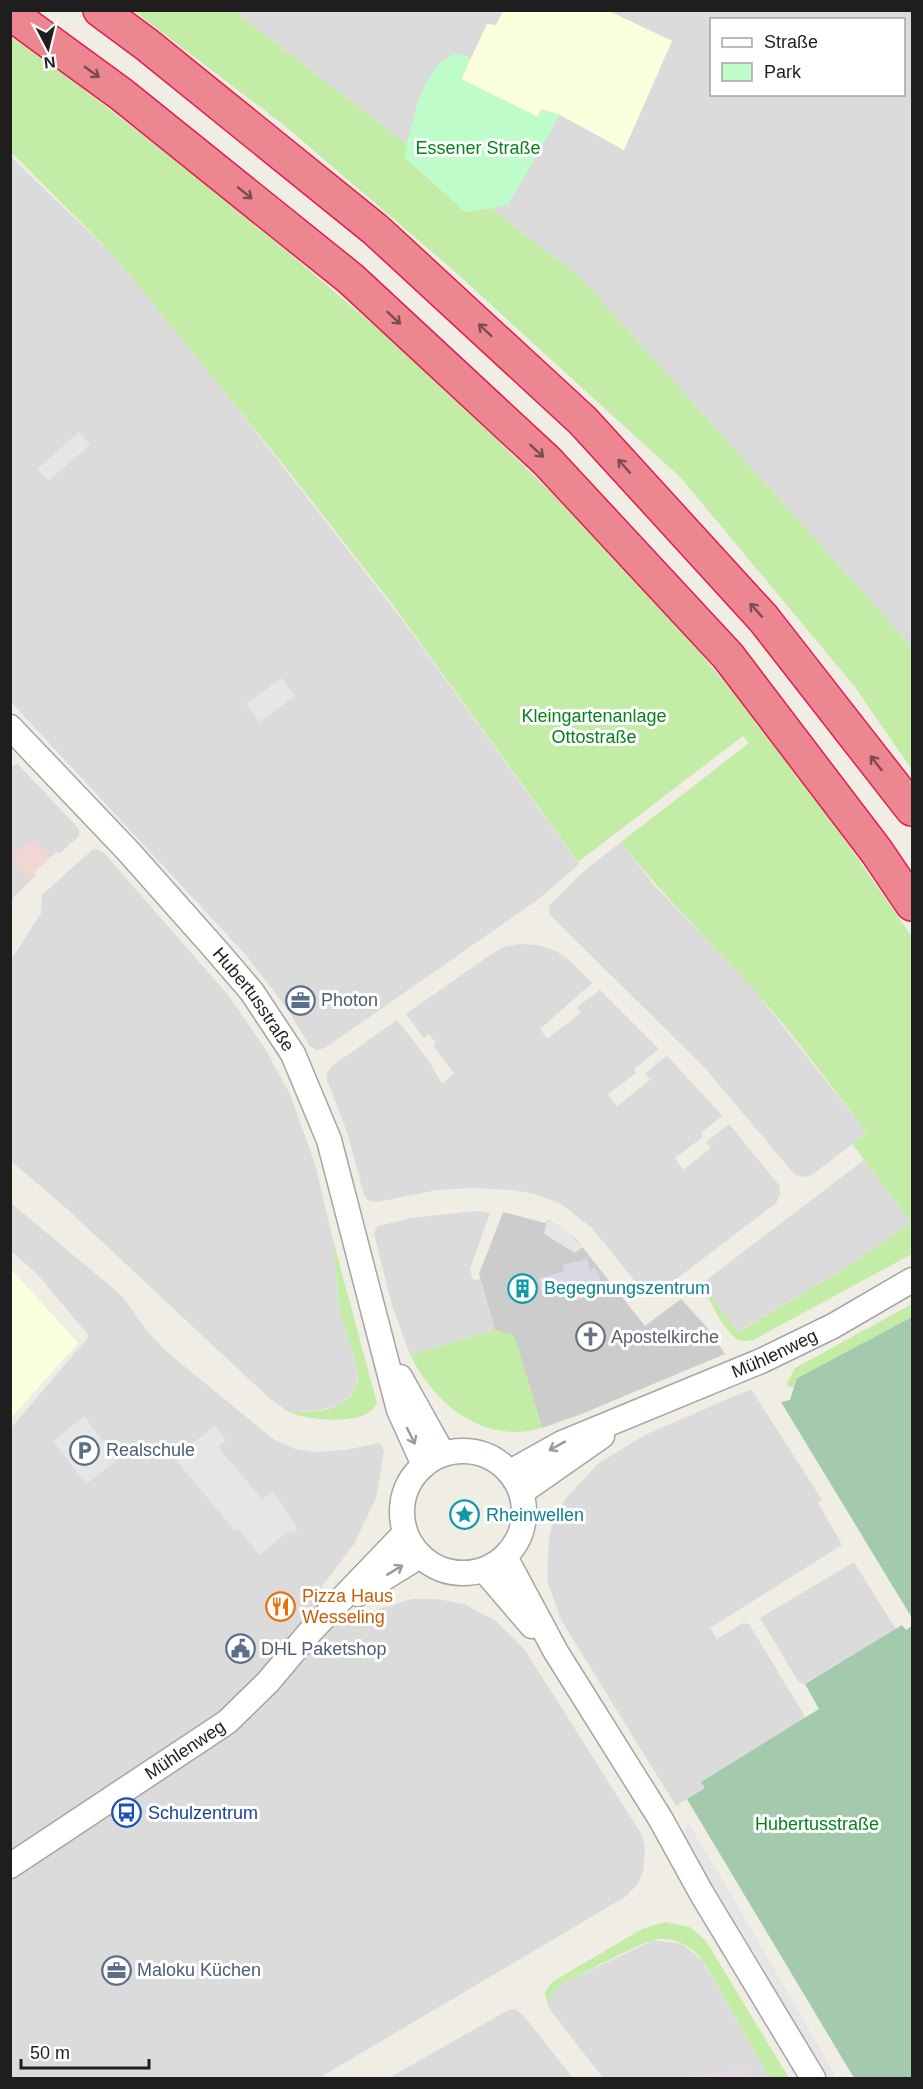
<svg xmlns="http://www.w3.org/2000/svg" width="923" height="2089" viewBox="0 0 923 2089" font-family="Helvetica,sans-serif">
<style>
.residential{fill:#dcdbdb;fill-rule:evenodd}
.commercial{fill:#f2d6d2}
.industrial{fill:#e9d5e4}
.education{fill:#fcffde}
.religious{fill:#ccc}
.grass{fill:#c3eda7}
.cemetery{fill:#a3caad}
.park{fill:#befcc9}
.parking{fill:#e6e6e6}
.plaza{fill:#d9d8e6}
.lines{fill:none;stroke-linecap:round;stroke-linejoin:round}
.minor-casing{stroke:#a5a5a5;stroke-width:27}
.highway-casing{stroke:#e51a4d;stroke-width:36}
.minor{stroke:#fff;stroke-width:24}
.highway{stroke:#ec8791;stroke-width:33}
.oneway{stroke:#7b4d52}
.oneway2{stroke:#9a9a9a}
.labels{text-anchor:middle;stroke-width:6;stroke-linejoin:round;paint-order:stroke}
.park-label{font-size:18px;fill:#05831b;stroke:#fff}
.service-label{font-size:18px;fill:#4e5e75;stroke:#fff;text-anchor:start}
.street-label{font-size:18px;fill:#1e1e1e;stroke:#fff}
.culture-label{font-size:18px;fill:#0d838f;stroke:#fff;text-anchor:start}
.worship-label{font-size:18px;fill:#5b616d;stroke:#fff;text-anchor:start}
.food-label{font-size:18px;fill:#c56008;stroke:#fff;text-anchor:start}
.transit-label{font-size:18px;fill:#164399;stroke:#fff;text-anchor:start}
</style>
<rect width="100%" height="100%" fill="#f0ede4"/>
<g class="residential">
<path d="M234,11H912V647L580,277ZM712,20H904V94H712Z"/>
<polygon points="10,156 116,258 209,372 401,618 579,864 540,898 325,1048 316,1050 309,1045 286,1007 245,954 11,702"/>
<polygon points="17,763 79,829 79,836 60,853 56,852 50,858 34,840 11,857 11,768"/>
<polygon points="621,842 653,884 752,987 867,1133 812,1175 803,1177 795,1175 704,1067 549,914 549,906 583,872"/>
<polygon points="94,848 104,853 228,995 264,1047 290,1094 315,1164 333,1240 340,1313 358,1370 356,1389 341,1405 315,1411 294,1412 287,1411 269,1398 66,1208 11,1161 11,960 41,913 42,895"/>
<polygon points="11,860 30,881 11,900"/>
<polygon points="519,944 538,945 556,951 569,960 592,983 540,1029 547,1039 581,1013 577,1007 600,990 659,1049 634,1069 636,1073 608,1094 617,1106 650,1080 645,1073 667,1056 720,1113 722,1116 701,1133 703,1137 675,1158 683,1170 711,1148 706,1142 729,1124 779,1185 780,1195 776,1203 670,1284 659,1280 646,1290 642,1290 592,1228 561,1204 535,1194 512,1190 473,1188 437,1190 378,1202 369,1201 364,1195 347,1132 327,1080 327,1073 332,1066 397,1020 429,1061 442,1084 454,1073 433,1046 436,1043 429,1034 424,1038 406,1014 490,955 504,947"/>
<polygon points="864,1160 911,1222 846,1268 737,1332 701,1284"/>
<polygon points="11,1203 122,1296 147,1331 167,1352 273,1439 295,1449 317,1452 345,1450 380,1443 384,1452 376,1498 354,1544 320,1589 350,1626 373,1611 412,1599 437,1599 464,1604 496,1621 525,1650 642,1835 645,1851 643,1872 637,1885 625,1897 319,2078 11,2078 11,1428 89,1336 38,1275 11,1251"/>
<polygon points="474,1211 490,1213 470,1269 473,1280 480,1279 495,1330 410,1355 392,1305 374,1233 378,1226 411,1218"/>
<polygon points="751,1389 822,1500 818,1503 842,1545 710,1628 717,1639 743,1623 749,1624 806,1718 702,1782 705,1788 676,1806 561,1620 547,1580 549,1538 554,1519 565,1499 599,1463 645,1435"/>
<polygon points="854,1562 896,1629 804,1684 798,1681 760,1618"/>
<polygon points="654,1940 682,1944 702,1960 770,2078 748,2078 747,2070 679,2078 603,2078 548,2007 549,2001 553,1991 561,1984"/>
<polygon points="510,2009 517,2010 524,2016 573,2078 389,2078"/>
</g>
<polygon class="commercial" points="34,840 50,858 35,872 36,876 30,881 11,860 11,857"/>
<polygon class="industrial" points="747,2070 748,2078 679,2078"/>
<g class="education">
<polygon points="503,11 609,11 672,41 624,150 560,115 541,109 538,117 461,79 487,24 496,25"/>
<polygon points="11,1269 78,1343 11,1418"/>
</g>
<polygon class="religious" points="503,1212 545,1223 547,1220 549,1220 576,1239 645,1326 681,1299 705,1325 725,1354 579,1415 542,1428 514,1336 495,1330 479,1274"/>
<g class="grass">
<polygon points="134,11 234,11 580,277 912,647 912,770 855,687 681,478 453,270 285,126"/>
<path d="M10,37L46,60L230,203L396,344L479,422L601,541L702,655L763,728L817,800L912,937V1254L753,1340C748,1341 744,1342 739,1340C728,1336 709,1303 707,1292L738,1332L846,1268L911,1222L852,1144L867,1133C830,1085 794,1034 753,989C709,940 661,894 621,842L749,743L743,736L578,862L393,605L290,473L116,258L11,152Z"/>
<path d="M333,1240L377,1403C368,1427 306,1421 287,1411C318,1415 361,1409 358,1370L340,1313Z"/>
<polygon points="912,1304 912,1317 801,1376 797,1378 795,1388 786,1385 795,1368"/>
<path d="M495,1330L514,1335L542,1428C484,1445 435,1405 410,1355Z"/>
<path d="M664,1922L690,1927L706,1941L789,2078H770L705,1964C695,1948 678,1938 658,1939C644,1940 579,1976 561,1984L552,1994L548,2007L545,1992L552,1982L642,1929Z"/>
</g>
<g class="cemetery">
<polygon points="912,1317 912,1618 781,1402 790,1400 797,1378 801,1376"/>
<polygon points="902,1625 906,1630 912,1626 912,2078 854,2078 687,1799 705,1788 701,1782 819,1709 805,1684"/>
</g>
<path class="park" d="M458,53L471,58L461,79L537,117L541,109L560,115L508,205L465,212L404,157C413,124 420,64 458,53Z"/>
<g class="parking">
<polygon points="79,432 90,445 48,481 37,469"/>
<polygon points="282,678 295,696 260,722 246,704"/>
<polygon points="547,1220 563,1228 583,1247 575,1253 544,1234"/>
<polygon points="84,1416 117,1460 86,1484 53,1441"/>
<polygon points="215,1426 226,1440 218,1447 262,1499 273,1491 298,1529 291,1533 289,1531 259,1555 239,1529 235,1531 174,1458"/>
<polygon points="688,1823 724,1882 837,2078 825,2078 711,1888 682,1835"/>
</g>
<polygon class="plaza" points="587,1259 590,1270 595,1268 599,1275 601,1285 597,1287 599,1294 573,1301 566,1289 548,1294 547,1291 542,1293 538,1279 564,1271 563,1265"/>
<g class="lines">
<defs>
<g id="minor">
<path id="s1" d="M10,727L129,852L216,950L252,992L293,1054L329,1140L399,1410L424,1465"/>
<polyline points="400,1377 443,1454"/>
<circle cx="463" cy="1512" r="61"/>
<path id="s2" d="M510,1472L562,1443L761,1361L833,1326L912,1280"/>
<polyline points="522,1492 602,1436"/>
<polyline points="505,1557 556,1652 660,1818 702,1894 813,2078"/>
<polyline points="484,1570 532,1626"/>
<polyline points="358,1594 420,1556"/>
<path id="s3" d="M10,1866L227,1722L268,1682L310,1632L405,1533"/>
</g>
<g id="highway">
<polyline points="100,10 146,44 376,230 583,421 763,618 912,809"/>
<polyline points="10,13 121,94 351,279 547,461 728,656 877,852 912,904"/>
</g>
</defs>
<use href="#minor" class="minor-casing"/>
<use href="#highway" class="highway-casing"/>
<use href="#minor" class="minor"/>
<use href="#highway" class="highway"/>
</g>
<defs><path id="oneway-shaft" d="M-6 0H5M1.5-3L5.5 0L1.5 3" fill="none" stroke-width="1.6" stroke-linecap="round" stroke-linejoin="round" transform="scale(1.5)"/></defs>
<g class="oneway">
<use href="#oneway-shaft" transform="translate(92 72) rotate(36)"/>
<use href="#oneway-shaft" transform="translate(245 193) rotate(39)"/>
<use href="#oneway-shaft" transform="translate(394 318) rotate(43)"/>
<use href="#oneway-shaft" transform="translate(485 330) rotate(-137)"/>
<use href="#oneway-shaft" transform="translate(537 451) rotate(43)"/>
<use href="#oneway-shaft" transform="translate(624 466) rotate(-132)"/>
<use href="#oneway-shaft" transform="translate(756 610) rotate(-132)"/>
<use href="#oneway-shaft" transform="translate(876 763) rotate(-128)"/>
</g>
<g class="oneway2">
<use href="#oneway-shaft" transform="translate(411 1436) rotate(64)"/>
<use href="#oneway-shaft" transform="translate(557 1446) rotate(151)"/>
<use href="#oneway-shaft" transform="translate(395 1570) rotate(-31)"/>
</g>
<defs>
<symbol id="office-ring" viewBox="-11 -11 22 22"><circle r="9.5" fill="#fff" stroke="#5c6f8a" stroke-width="1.5"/><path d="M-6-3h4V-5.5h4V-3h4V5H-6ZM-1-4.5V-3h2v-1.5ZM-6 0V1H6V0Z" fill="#5c6f8a"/></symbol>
<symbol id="building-ring" viewBox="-11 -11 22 22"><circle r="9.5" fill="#fff" stroke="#0f9aa8" stroke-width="1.5"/><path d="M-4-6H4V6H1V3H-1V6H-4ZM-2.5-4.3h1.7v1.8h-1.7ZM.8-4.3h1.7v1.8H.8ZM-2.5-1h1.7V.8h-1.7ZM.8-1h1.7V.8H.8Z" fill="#0f9aa8"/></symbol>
<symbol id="church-ring" viewBox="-11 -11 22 22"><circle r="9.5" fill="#fff" stroke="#6b7280" stroke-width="1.5"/><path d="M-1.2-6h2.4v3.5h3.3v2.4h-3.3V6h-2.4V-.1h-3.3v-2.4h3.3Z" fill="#6b7280"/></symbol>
<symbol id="parking-ring" viewBox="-11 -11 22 22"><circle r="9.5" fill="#fff" stroke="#5c6f8a" stroke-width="1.5"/><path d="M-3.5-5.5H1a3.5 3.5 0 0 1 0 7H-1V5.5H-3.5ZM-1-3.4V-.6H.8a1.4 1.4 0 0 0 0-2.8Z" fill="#5c6f8a"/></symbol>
<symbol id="sight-ring" viewBox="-11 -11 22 22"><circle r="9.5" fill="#fff" stroke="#0f9aa8" stroke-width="1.5"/><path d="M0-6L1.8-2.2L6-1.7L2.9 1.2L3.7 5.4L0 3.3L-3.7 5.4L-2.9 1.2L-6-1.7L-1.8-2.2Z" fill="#0f9aa8"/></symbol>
<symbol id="restaurant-ring" viewBox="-11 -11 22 22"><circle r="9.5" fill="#fff" stroke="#e8710a" stroke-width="1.5"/><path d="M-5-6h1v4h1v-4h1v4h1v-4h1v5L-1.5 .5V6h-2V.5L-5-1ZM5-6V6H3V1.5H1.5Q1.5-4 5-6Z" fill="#e8710a"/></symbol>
<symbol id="civic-ring" viewBox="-11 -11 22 22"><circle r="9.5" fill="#fff" stroke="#5c6f8a" stroke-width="1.5"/><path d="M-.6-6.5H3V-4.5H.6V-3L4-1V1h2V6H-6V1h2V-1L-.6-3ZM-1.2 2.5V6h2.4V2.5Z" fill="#5c6f8a"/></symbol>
<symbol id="bus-ring" viewBox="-11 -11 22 22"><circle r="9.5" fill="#fff" stroke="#1a4fb4" stroke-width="1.5"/><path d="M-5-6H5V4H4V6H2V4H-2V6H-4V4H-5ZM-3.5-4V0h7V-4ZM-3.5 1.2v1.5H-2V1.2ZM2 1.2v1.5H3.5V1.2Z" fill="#1a4fb4"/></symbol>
</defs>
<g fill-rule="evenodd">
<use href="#office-ring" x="284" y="984" width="33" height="33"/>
<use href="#building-ring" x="506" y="1272" width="33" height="33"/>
<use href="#church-ring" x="574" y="1320" width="33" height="33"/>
<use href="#parking-ring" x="68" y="1434" width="33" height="33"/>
<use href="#sight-ring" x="448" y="1498" width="33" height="33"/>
<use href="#restaurant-ring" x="264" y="1590" width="33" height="33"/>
<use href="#civic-ring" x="224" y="1632" width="33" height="33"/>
<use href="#bus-ring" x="110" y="1796" width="33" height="33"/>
<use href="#office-ring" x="100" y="1954" width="33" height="33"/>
</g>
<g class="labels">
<g class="park-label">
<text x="478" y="154">Essener Straße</text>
<text x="594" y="722">Kleingartenanlage<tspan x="594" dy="21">Ottostraße</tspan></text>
<text x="817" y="1830">Hubertusstraße</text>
</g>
<g class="service-label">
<text x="321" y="1006">Photon</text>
<text x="106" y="1456">Realschule</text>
<text x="261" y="1655">DHL Paketshop</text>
<text x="137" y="1976">Maloku Küchen</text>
</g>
<g class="street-label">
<text dy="6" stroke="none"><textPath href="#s1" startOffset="366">Hubertusstraße</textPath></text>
<text dy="6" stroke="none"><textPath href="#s2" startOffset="290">Mühlenweg</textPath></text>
<text dy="6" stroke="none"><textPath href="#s3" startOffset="210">Mühlenweg</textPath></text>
</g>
<g class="culture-label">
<text x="544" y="1294">Begegnungszentrum</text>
<text x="486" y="1521">Rheinwellen</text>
</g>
<g class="worship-label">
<text x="611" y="1343">Apostelkirche</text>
</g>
<g class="food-label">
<text x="302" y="1602">Pizza Haus<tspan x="302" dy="21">Wesseling</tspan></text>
</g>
<g class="transit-label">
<text x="148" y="1819">Schulzentrum</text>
</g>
</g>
<rect width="923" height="2089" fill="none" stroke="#1e1e1e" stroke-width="24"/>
<rect x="710" y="18" width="195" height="78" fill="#ffffff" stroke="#a5a5a5" stroke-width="1.5"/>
<rect x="722" y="38" width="30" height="9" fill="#ffffff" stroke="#a5a5a5" stroke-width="1.5"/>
<text x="764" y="48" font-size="18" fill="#1e1e1e">Straße</text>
<rect x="722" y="63" width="30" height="18" fill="#befcc9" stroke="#a5a5a5" stroke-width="1.5"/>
<text x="764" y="78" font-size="18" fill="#1e1e1e">Park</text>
<g transform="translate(48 48) rotate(173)" stroke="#ffffff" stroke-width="4.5" paint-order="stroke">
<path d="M0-4.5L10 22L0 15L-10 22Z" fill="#1e1e1e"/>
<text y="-9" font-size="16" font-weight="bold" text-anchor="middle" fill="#1e1e1e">N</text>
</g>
<path d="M21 2059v9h128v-9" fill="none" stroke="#1e1e1e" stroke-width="3"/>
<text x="30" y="2059" font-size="18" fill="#1e1e1e" stroke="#ffffff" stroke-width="4.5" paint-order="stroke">50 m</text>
</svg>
